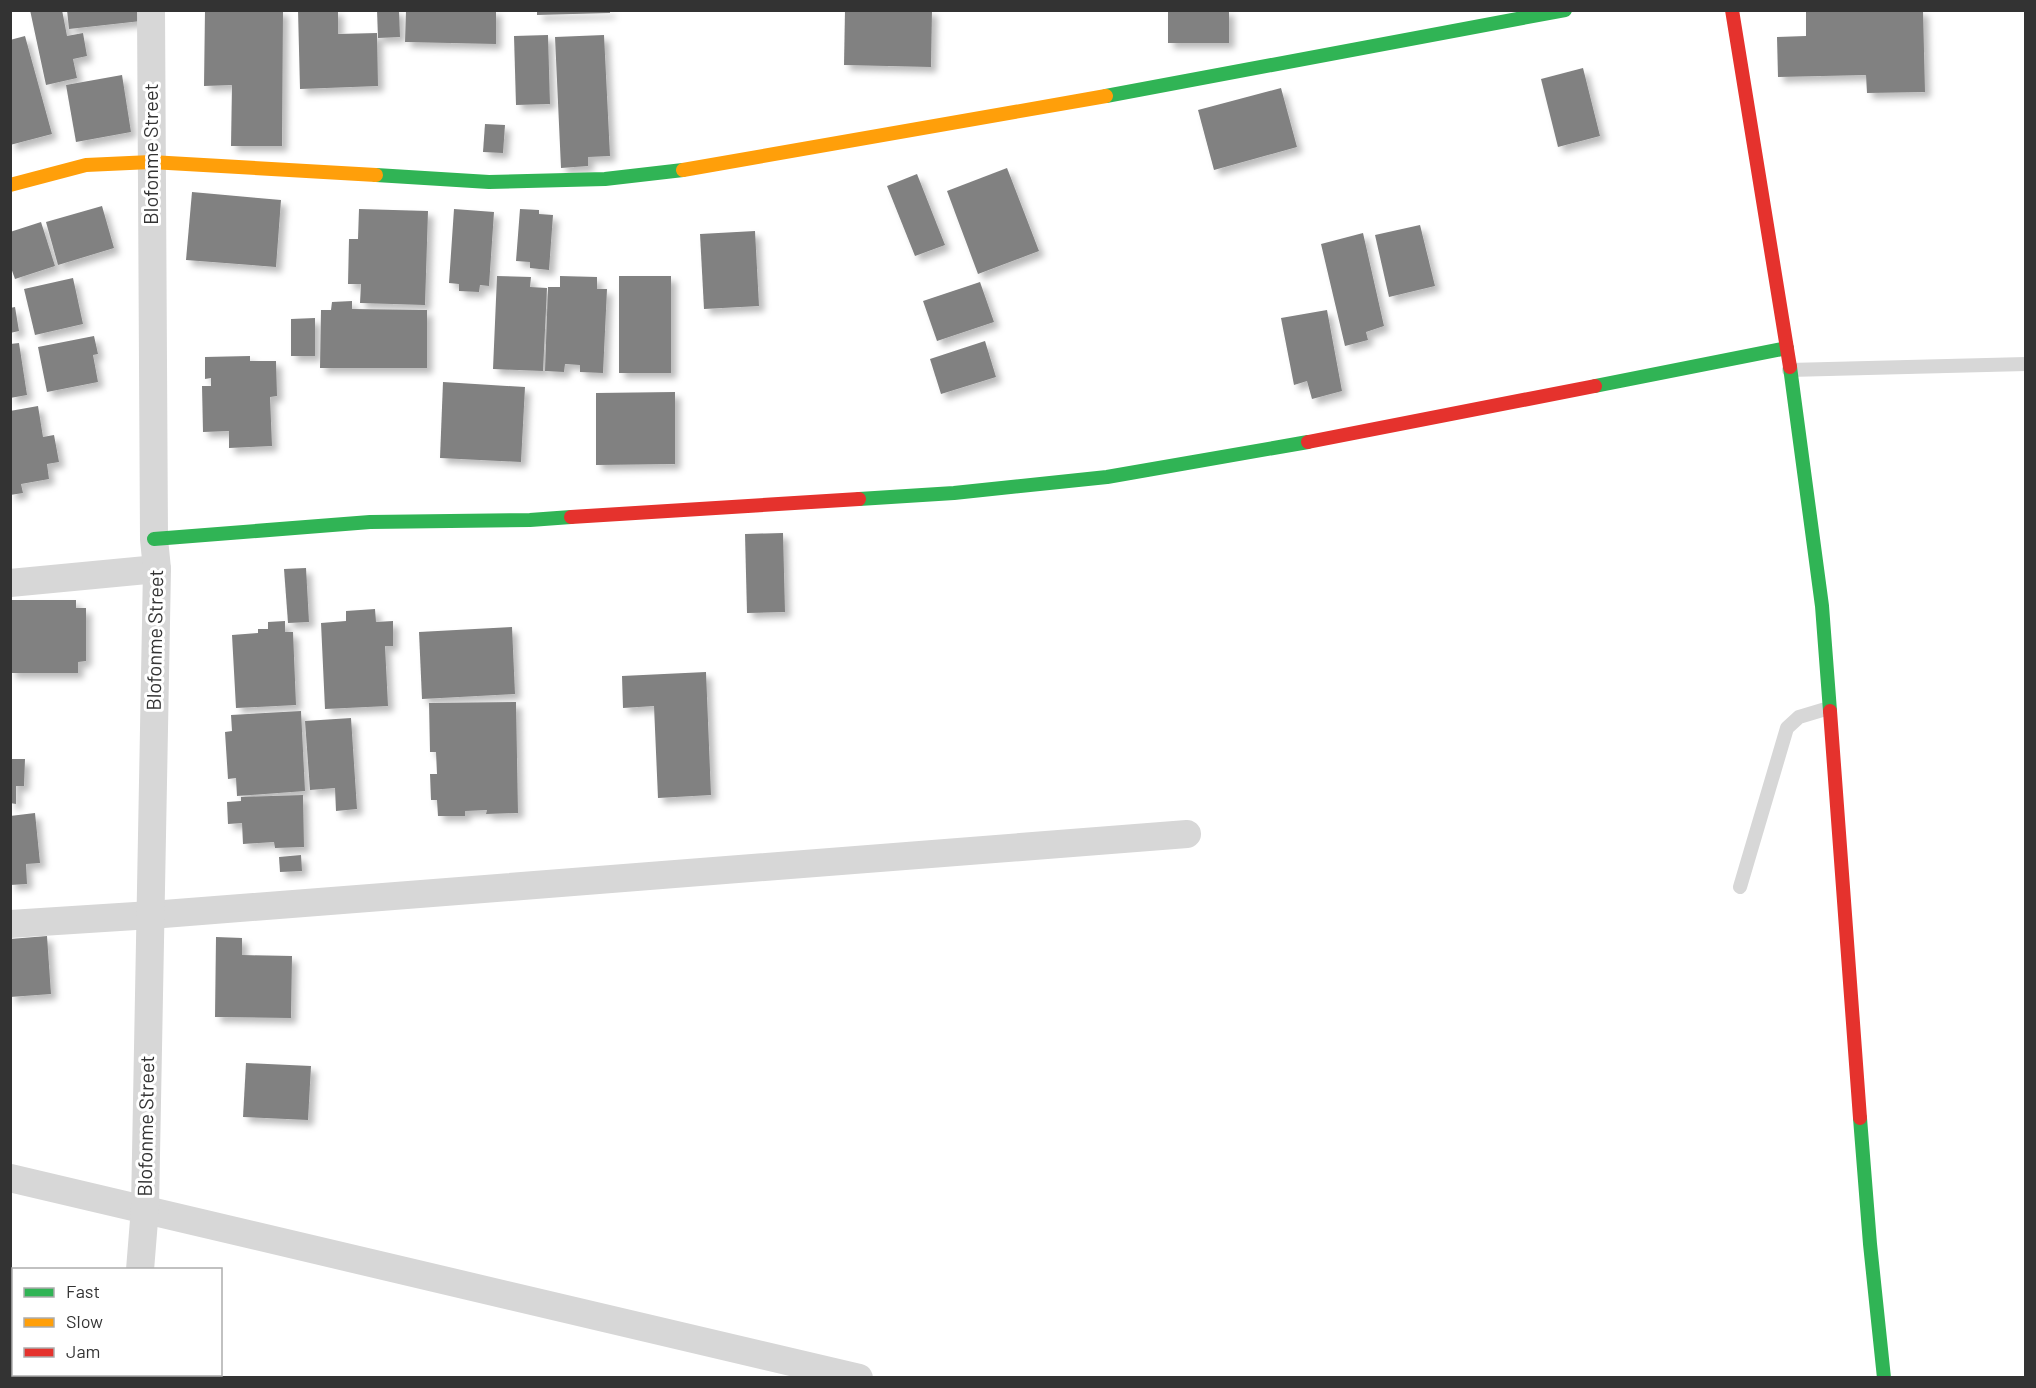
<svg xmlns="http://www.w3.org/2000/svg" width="2036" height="1388" viewBox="0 0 2036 1388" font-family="Barlow,sans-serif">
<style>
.building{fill:#818181;filter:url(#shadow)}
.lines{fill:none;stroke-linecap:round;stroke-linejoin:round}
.lane{stroke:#d7d7d7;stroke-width:14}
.street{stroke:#d7d7d7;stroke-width:28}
.fast{stroke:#30b455;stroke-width:14}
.slow{stroke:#ff9f0a;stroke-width:14}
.jam{stroke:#e5322d;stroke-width:14}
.labels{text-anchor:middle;stroke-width:6;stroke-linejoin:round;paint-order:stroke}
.street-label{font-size:20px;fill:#333;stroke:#fff}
</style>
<defs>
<filter id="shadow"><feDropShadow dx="5.5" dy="5.5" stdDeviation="3" flood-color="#0004"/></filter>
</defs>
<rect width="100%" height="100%" fill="#fff"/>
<g class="building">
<polygon points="30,10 62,10 67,36 83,33 87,56 73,59 77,78 46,85"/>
<polygon points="67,10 139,10 141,21 69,29"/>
<polygon points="205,10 283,10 282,146 231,146 232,85 204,86"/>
<polygon points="298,10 338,10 338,34 377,33 378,86 300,89"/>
<polygon points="377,10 399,10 400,37 378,38"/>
<polygon points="406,10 496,10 496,44 405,42"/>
<polygon points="537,10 610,10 610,13 537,15"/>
<polygon points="845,10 932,10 931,67 844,65"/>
<rect x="1168" y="10" width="61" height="33"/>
<polygon points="1806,10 1923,10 1925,92 1867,93 1866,75 1778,77 1777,37 1806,36"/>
<polygon points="548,35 550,104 516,105 514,36"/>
<polygon points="604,35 610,156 588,157 588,166 561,168 555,37"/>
<polygon points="25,36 52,134 10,145 10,40"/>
<polygon points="1583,68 1600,136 1558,147 1541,79"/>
<polygon points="122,75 131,132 76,142 66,85"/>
<polygon points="1281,88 1297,147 1214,170 1198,110"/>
<polygon points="485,124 505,125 503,153 483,152"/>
<polygon points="1007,168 1039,251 978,274 947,191"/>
<polygon points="917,174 945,245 915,256 887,186"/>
<polygon points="192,192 281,200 276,267 186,260"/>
<polygon points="102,206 114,248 58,265 46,222"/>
<polygon points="359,209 428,211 425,305 360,303 361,284 348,284 349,239 358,239"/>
<polygon points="454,209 494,212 489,286 480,285 479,292 459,291 459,284 449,283"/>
<polygon points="520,209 539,210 539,214 553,215 549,270 530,268 530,262 516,261"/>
<polygon points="41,222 55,266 15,279 10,265 10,232"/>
<polygon points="1420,225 1435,286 1389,297 1375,235"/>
<polygon points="755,231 759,306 704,309 700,234"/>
<polygon points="1363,233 1384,326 1366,332 1368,340 1345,346 1321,244"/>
<polygon points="497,276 531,277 530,287 547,288 543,371 493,369"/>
<polygon points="560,276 597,277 597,289 607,289 603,373 580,372 580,365 565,364 564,372 545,371 548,287 560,287"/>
<rect x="619" y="276" width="52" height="97"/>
<polygon points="73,278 83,324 35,335 24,289"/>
<polygon points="980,282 994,322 937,341 923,301"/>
<polygon points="352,301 352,309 427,310 427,368 320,368 321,310 331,310 332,302"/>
<polygon points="15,307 19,331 10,333 10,308"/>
<polygon points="1327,310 1342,391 1312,399 1307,381 1294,385 1281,318"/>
<polygon points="315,318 315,356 291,356 291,319"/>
<polygon points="94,336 98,354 93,355 98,382 47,392 38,347"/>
<polygon points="985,341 996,377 941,394 930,359"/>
<polygon points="19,343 27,395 10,398 10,344"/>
<polygon points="250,356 250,361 276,361 277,396 270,397 272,446 229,448 229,431 203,432 202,386 211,386 211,378 205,379 205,357"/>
<polygon points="443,382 525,387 521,462 440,458"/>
<polygon points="675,392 675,464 596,465 596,393"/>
<polygon points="38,406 43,437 54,435 59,462 47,464 49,479 21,484 23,493 10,495 10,411"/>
<polygon points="783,533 785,612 747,613 745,534"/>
<polygon points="306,568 309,622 288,623 284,569"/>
<polygon points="10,600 76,600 76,608 86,608 86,661 78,662 78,673 10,673"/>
<polygon points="375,609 376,622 393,621 393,646 385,646 388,706 325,709 321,623 346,621 346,611"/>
<polygon points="285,621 285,632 293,632 296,705 236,708 232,635 258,633 258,629 268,629 268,622"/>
<polygon points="512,627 515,694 422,699 419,632"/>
<polygon points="706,672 711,795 658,798 654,706 623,708 622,676"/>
<polygon points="516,702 518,813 486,814 487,810 465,811 465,816 438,816 437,800 431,800 430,774 437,774 436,752 430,752 429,703"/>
<polygon points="301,711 305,791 237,796 236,778 228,779 225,732 232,731 231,715"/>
<polygon points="351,718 357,809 336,811 335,788 310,790 305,721"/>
<polygon points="10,759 25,759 24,786 16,786 16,804 10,803"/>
<polygon points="303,795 304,847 275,848 274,842 243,844 242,823 228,824 227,802 241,801 241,797"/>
<polygon points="35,813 40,863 26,864 27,884 10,885 10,816"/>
<polygon points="301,855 302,871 280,872 279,857"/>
<polygon points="47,936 51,994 10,997 10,939"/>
<polygon points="216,937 242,938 242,955 292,956 291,1018 215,1017"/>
<polygon points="246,1063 311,1066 308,1120 243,1117"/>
</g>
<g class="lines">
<g class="lane">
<polyline points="1789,370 2026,364"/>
<polyline points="1740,887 1787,728 1799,717 1829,708"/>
</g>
<g class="street">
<polyline points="10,583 157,569"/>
<polyline points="10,924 151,915 1187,834"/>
<polyline points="10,1178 859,1378"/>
<polyline points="140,1270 145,1208 157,569 154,539 151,10"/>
<polyline points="131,1378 131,1374"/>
</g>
<g class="fast">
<polyline points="1106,96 1565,10"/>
<polyline points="376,175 489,182 605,179 683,170"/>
<polyline points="1790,367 1822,606 1830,711"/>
<polyline points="1595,386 1787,348"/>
<polyline points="859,499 954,493 1107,477 1308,442"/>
<polyline points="154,539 370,522 530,520 571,517"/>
<polyline points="1860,1118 1870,1244 1884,1378"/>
</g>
<g class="slow">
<polyline points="683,170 1106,96"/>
<polyline points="10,185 86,165 151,162 376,175"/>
</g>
<g class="jam">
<polyline points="1732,10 1790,367"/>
<polyline points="1308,442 1595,386"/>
<polyline points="571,517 859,499"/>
<polyline points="1830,711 1860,1118"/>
</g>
</g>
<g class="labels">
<g class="street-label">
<text transform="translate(151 154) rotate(-90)" y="7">Blofonme Street</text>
<text transform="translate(155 640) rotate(-89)" y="7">Blofonme Street</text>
<text transform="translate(146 1126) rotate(-89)" y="7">Blofonme Street</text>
</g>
</g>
<rect width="2036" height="1388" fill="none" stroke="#333333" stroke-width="24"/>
<rect x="12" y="1268" width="210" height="108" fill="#ffffff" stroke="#adadad" stroke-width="1.5"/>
<rect x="24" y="1288" width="30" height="9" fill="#30b455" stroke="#adadad" stroke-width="1.5"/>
<text x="66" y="1298" font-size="18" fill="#333333">Fast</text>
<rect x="24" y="1318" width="30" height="9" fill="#ff9f0a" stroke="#adadad" stroke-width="1.5"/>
<text x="66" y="1328" font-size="18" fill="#333333">Slow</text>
<rect x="24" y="1348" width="30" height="9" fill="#e5322d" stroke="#adadad" stroke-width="1.5"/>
<text x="66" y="1358" font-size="18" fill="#333333">Jam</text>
</svg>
